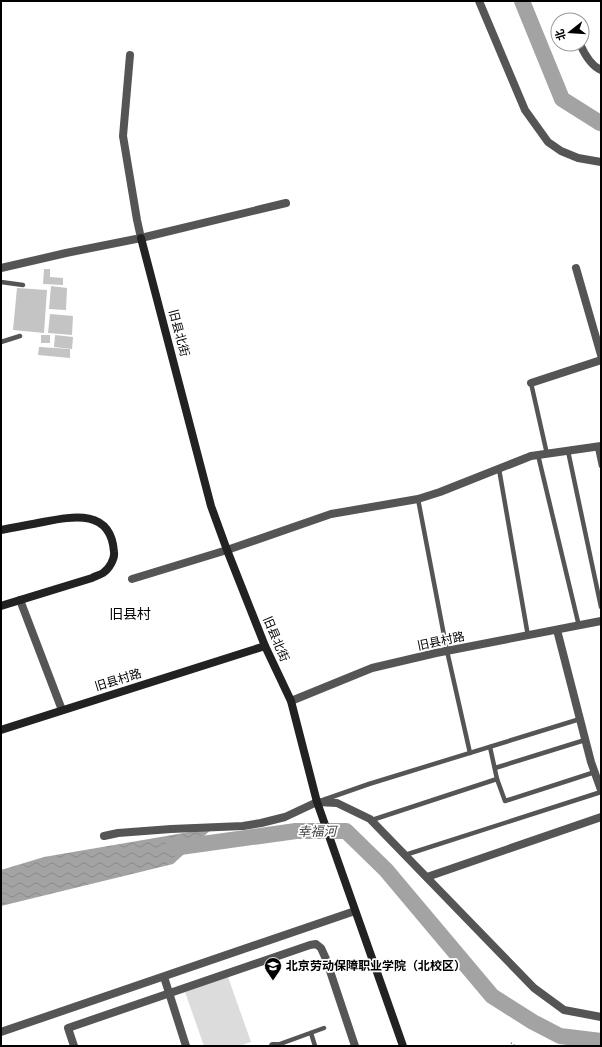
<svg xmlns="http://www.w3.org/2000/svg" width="602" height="1047" viewBox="0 0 602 1047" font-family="Inter,'Noto Sans SC',sans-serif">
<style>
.green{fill:#dcdcdc}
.water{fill:url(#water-waves)}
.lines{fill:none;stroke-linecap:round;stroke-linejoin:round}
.river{stroke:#a3a3a3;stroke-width:16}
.building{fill:#c4c4c4}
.path{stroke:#777;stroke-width:1.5;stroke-dasharray:1 2;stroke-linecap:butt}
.lane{stroke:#555;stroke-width:4.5}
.street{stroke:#555;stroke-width:8}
.secondary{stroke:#222;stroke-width:8}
.labels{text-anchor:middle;stroke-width:3.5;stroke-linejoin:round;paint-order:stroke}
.street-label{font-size:12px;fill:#000;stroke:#fff}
.poi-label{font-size:12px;font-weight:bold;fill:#000;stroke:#fff;text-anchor:start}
.water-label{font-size:13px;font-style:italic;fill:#444;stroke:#fff}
.quarter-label{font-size:14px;fill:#000;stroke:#fff}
</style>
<defs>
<pattern id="water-waves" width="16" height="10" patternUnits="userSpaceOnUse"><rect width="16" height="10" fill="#a3a3a3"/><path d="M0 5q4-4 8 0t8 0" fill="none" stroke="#8b8b8b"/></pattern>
</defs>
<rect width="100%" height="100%" fill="#fff"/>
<polygon class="green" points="228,977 251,1042 239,1046 204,1046 185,992"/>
<polygon class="water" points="213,828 173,864 1,906 1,870 44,857"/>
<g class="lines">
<g class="river">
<polyline points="522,1 562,99 600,123 601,122"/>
<polyline points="173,848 296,831 346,831 386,870 492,996 533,1022 560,1036 601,1041"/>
</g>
</g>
<g class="building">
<polygon points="44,269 50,269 50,277 63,278 63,285 43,284"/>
<polygon points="51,286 67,288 66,310 49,309"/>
<polygon points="17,288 47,290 44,333 13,330"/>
<polygon points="50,314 73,316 72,335 48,333"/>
<rect x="41" y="335" width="9" height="8"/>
<polygon points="55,335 73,337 72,349 54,347"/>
<polygon points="39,347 70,349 70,358 38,355"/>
</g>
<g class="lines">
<polyline class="path" points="511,1043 516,1046"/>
<g class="lane">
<polyline points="1,282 23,285"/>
<polyline points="1,342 20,336"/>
<polyline points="531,383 547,454"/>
<polyline points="597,447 601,466"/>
<polyline points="568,451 601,607"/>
<polyline points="538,455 579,626"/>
<polyline points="499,469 528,636"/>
<polyline points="418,499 447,651 470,753"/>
<polyline points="490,747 497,779"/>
<polyline points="495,768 585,740"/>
<polyline points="323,800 369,784 580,719"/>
<polyline points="372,820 497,779 505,801 595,772"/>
<polyline points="405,855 601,792"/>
<polyline points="311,1033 315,1046"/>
<polyline points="277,1045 324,1028"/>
</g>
<g class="street">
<polyline points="479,1 525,110 548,142 561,151 578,158 601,162"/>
<path d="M580,44C584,53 591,66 601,70"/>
<polyline points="130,55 123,136 137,220 141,238"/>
<polyline points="1,268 66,253 141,238 286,203"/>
<polyline points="576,268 601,355"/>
<polyline points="531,383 601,360"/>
<polyline points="132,579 227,550 331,514 418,499 440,492 531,456 601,446"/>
<polyline points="20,600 62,710"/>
<polyline points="557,630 591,762 601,790"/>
<polyline points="291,701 372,668 436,653 601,621"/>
<polyline points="104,836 118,833 171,829 243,826 261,823 285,817 317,802 337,803 370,819 534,988 564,1010 601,1017"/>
<polyline points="427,877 601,817"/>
<polyline points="164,977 186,1046"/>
<polyline points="1,1032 355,911"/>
<polyline points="74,1046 68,1028 310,945 316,944 321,948 326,959 355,1046"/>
<polyline points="273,1046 278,1046"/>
</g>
<g class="secondary">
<polyline points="141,238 211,506 227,550 265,646 291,701 317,802 403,1046"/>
<path d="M1,530C15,527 29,525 43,522C74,516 111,509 114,552C115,559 109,569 103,573C100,575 95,576 92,578L1,606"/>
<polyline points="1,730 265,646"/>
</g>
</g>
<defs>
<symbol id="university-pin" viewBox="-11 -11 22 30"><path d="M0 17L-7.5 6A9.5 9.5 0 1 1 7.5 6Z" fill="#000" stroke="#fff"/><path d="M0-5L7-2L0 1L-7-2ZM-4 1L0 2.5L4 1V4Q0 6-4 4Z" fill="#fff"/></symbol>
</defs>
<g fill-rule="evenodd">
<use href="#university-pin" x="263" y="956" width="20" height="27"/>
</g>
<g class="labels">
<g class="street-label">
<text transform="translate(179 333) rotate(75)" y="4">旧县北街</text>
<text transform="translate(276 639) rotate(67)" y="4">旧县北街</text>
<text transform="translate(441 641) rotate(-12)" y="4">旧县村路</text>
<text transform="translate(118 680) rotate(-17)" y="4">旧县村路</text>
</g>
<g class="poi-label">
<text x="286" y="970">北京劳动保障职业学院（北校区）</text>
</g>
<g class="water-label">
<text transform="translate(317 831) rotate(-1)" y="5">幸福河</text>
</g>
<g class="quarter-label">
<text x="130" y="619">旧县村</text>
</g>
</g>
<rect width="602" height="1047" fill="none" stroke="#000000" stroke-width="4"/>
<g transform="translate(570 32) rotate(253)"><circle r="19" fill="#ffffff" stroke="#999999"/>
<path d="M0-3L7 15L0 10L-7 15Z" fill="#000000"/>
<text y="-6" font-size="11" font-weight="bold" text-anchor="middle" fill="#000000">北</text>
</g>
</svg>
